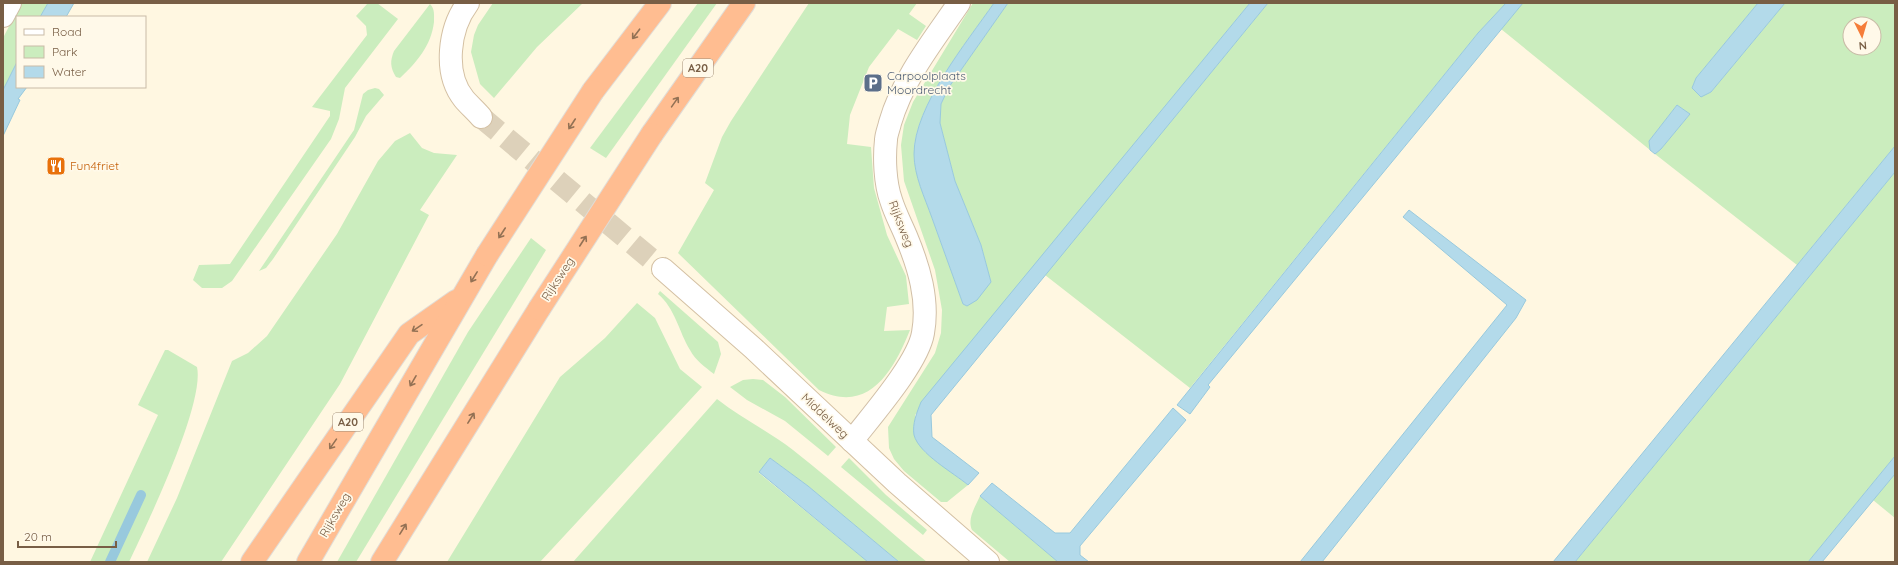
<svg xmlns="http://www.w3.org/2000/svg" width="1898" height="565" viewBox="0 0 1898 565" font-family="Quicksand,sans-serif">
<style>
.green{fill:#cbedbe;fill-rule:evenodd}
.water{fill:#b3daea;stroke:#98c9dd}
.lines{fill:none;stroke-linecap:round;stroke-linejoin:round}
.stream{stroke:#98c9dd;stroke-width:10}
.secondary-tunnel{stroke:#ddd1ba;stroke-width:22;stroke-dasharray:22 11;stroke-linecap:butt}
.street-casing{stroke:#d1bfa7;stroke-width:24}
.secondary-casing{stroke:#d4c0a3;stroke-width:24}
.highway-casing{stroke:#e1dcd6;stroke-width:24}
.street{stroke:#fff;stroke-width:22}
.secondary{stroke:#fff;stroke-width:22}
.highway{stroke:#ffbd91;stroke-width:22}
.highway-bridge-casing{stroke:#e1dcd6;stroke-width:24;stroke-linecap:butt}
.highway-bridge{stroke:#ffbd91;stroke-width:22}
.oneway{stroke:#937154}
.labels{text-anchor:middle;stroke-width:3.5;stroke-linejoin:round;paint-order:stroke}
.shield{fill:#fff9e9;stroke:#a08c76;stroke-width:1}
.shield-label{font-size:11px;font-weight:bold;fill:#785e45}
.service-label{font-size:12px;fill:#4e5e75;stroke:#fff9e9;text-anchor:start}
.food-label{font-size:12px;fill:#c56008;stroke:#fff9e9;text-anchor:start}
.street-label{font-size:12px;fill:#785e45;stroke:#fff9e9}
</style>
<rect width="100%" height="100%" fill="#fff7e1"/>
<g class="green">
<polygon points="21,3 48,3 40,17 17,17 17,62 3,90 3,38"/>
<polygon points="368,3 377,3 398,19 345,88 339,119 331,139 232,281 222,288 202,288 193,280 199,265 230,264 330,116 330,111 312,107 367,35 366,26 356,16"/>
<polygon points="493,3 583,3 537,47 494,98 480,84 471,52 474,35 478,25"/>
<polygon points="698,3 717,3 606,158 590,148"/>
<path d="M809,3H917L909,14L926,26L917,40L898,29L869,67L850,115L847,144L871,147L874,188L887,235L906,276L909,304L887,307L884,331L910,330C894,370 869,415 819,390L678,253L714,190L705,183L722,137L731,121Z"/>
<path d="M973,3H994C967,42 914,106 914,154C914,175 925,198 932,218C942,247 953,275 963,304L967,306L991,282L981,245L955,181L940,123L941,104L949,87L1008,3H1250L985,326L915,415V435L924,451L968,485L947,502H941L904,471L894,459L889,448L888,427L935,353L941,333L942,310L935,270L904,181L901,145L904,125L913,102Z"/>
<polygon points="1268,3 1506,3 1478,33 1190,388 1045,275"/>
<path d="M1523,3H1758L1696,78L1692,88L1701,96L1711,92L1785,3H1895V146L1797,265L1655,154L1661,149L1690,114L1677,105L1649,141L1650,150L1501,29ZM1850,24H1874V48H1850Z"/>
<path d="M430,4C435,9 434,15 434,22C431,46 417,62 400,78L396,77C390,67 390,61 394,51Z"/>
<polygon points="375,88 379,89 384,95 366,116 355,137 273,259 266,268 259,271 354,130 363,94 368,90"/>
<polygon points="410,133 422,148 434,153 457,155 420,210 429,215 340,384 221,562 147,562 177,498 232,361 248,353 267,336 337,234 378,161 395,141"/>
<polygon points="1895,172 1895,456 1808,562 1575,562"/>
<polygon points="531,238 546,250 356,562 337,562 468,332"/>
<path d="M660,291L718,342L721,354L714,374C705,367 696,361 690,350C679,332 675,308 658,294Z"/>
<polygon points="637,303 655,318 680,369 702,387 540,562 447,562 560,377 605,338"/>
<path d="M165,350H168L197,367C205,404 147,524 129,562H90L158,415L138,405Z"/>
<polygon points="753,379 763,380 785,397 836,447 828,456 785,421 747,400 730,387 743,380"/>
<path d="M717,399C741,418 768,431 793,450C839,486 882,525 927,562H899L808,486L770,458L759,473L868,562H573Z"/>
<polygon points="849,458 886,495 927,530 923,535 841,467"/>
<polygon points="1895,474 1895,518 1873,500"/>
<path d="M980,496L1058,562H1010L972,530C967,519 975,507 980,496Z"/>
</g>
<g class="water">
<polygon points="48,3 74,3 66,17 40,17"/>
<path d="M994,3H1008L949,87L941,104L940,123L955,181L981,245L991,282L977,300L967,306L963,304C953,275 942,247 932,218C925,198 914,176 914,154C914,106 967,42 994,3Z"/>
<path d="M1250,3H1268L931,415L932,437L979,473L968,485C954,473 919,454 914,435C912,424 917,412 921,402Z"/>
<polygon points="1506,3 1523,3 1208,385 1210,387 1190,414 1177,405 1478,33"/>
<polygon points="1758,3 1785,3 1711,92 1701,97 1692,88 1696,78"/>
<polygon points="17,62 17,87 27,87 18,99 20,100 3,136 3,90"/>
<polygon points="1677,105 1690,114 1661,149 1655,154 1650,150 1649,141"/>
<polygon points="1895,146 1895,172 1575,562 1553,562"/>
<polygon points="1409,210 1526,300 1516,318 1322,562 1300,562 1507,305 1403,217"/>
<polygon points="1173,408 1186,420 1080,546 1080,555 1089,562 1058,562 980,496 992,483 1055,533 1070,533"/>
<polygon points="1895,456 1895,474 1822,562 1808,562"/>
<polygon points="770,458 808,486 899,562 868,562 759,472"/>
</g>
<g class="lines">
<polyline class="stream" points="110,562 141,495"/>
<polyline class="secondary-tunnel" points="481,117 663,269"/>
<defs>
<g id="street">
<polyline points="3,16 10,3"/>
<path d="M852,441C872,415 918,363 923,333C929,300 919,267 906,236C901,224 895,213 891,200C885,183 884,158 886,140C886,135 889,128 890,123C903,78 933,41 959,3"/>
</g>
<g id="secondary">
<path d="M468,3C449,28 443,73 464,99C469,105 476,111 481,117"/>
<polyline points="663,269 753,348 897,483 988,562"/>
</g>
<g id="highway">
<polyline points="593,91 660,3"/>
<polyline points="652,134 744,3"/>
<polyline points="252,562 409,334 456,301"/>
<polyline points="308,562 487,255"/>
<polyline points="382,562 539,309"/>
</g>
</defs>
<use href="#street" class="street-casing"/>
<use href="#secondary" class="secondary-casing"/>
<use href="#highway" class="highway-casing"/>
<use href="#street" class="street"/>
<use href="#secondary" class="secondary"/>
<use href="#highway" class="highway"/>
<defs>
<g id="highway-bridge">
<polyline points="487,255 593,91"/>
<polyline points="539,309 652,134"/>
</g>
</defs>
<use href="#highway-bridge" class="highway-bridge-casing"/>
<use href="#highway-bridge" class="highway-bridge"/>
</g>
<defs><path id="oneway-shaft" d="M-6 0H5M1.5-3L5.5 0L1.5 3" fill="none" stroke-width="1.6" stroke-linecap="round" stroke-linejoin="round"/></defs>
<g class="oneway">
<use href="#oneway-shaft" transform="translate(636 34) rotate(127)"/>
<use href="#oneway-shaft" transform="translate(675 102) rotate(-55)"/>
<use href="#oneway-shaft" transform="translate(572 124) rotate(123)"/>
<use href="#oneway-shaft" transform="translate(502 233) rotate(123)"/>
<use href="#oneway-shaft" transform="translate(583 241) rotate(-57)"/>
<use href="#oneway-shaft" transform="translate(474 277) rotate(122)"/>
<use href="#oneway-shaft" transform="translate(417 328) rotate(146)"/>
<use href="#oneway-shaft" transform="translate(413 381) rotate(120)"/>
<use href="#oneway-shaft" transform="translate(471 418) rotate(-58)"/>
<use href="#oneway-shaft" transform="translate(333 444) rotate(125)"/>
<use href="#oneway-shaft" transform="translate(403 529) rotate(-58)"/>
</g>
<defs>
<symbol id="parking-square" viewBox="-11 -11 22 22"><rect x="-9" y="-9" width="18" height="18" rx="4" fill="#5c6f8a" stroke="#fff9e9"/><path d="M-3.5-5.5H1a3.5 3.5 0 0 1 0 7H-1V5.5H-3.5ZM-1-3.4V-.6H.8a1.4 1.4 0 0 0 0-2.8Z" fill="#fff"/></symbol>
<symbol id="restaurant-square" viewBox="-11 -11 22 22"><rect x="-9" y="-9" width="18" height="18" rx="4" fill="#e8710a" stroke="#fff9e9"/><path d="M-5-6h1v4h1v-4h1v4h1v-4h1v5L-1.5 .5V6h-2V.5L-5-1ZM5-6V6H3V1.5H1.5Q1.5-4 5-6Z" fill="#fff"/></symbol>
</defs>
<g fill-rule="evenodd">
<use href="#parking-square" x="862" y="72" width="22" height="22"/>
<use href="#restaurant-square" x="45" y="155" width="22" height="22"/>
</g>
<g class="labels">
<g class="shield">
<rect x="683" y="59" width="30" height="18" rx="3"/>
<rect x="333" y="413" width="30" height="18" rx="3"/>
</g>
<g class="shield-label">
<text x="698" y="72">A20</text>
<text x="348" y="426">A20</text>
</g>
<g class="service-label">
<text x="887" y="80">Carpoolplaats<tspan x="887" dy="14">Moordrecht</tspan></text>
</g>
<g class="food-label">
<text x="70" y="170">Fun4friet</text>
</g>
<g class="street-label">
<text transform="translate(901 224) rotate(69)" y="4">Rijksweg</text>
<text transform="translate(558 279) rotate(-57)" y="4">Rijksweg</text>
<text transform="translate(825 416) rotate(43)" y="4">Middelweg</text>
<text transform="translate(335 515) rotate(-60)" y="4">Rijksweg</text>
</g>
</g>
<rect width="1898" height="565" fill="none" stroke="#785e45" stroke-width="8"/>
<rect x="16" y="16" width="130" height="72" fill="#fff9e9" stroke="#c9bba7"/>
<rect x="24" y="29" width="20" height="6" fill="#ffffff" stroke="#c9bba7"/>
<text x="52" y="36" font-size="12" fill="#785e45">Road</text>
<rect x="24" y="46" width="20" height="12" fill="#cbedbe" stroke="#c9bba7"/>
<text x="52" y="56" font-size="12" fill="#785e45">Park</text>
<rect x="24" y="66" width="20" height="12" fill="#b3daea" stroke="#c9bba7"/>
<text x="52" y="76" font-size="12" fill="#785e45">Water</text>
<g transform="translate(1862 36) rotate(175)"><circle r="19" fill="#fff9e9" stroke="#c9bba7"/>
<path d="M0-3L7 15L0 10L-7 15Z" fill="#f57d39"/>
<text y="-6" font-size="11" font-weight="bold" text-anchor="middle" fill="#785e45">N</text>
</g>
<path d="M18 541v6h98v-6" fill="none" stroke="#785e45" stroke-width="2"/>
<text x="24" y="541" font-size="12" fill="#785e45" stroke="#fff9e9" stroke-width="3" paint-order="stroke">20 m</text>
</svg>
